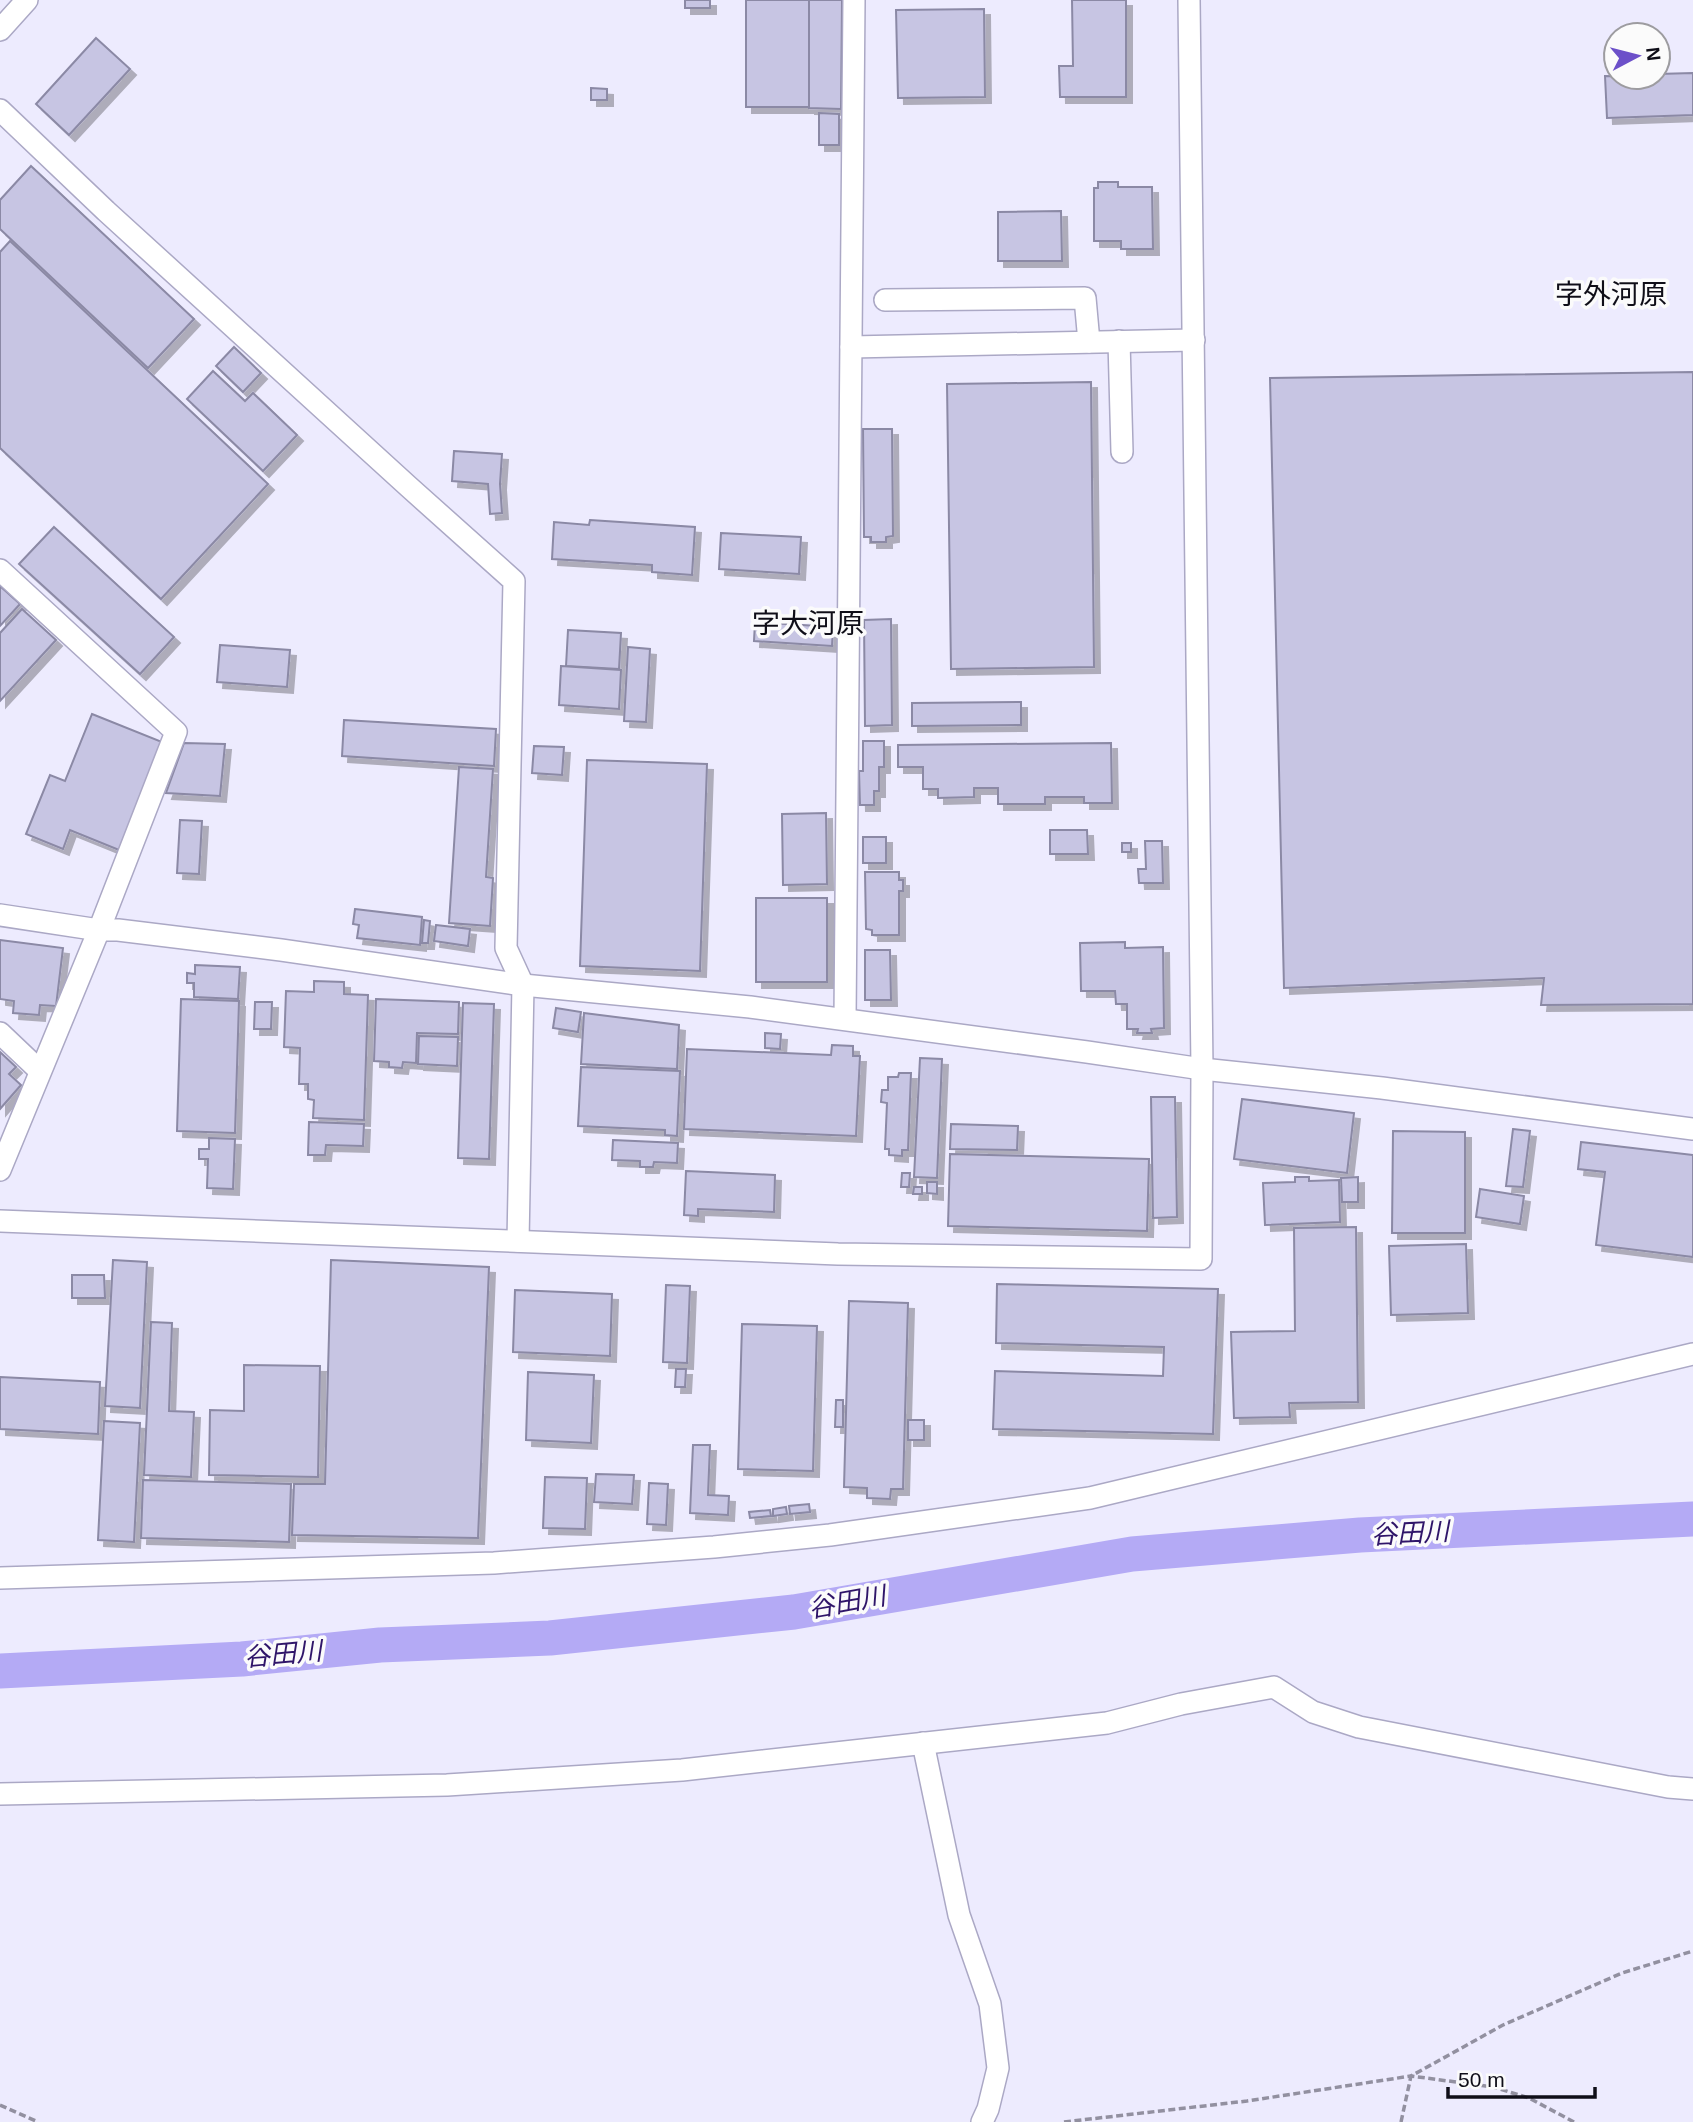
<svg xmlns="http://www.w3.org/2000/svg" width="1693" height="2122" viewBox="0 0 1693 2122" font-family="Arial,'Noto Sans JP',sans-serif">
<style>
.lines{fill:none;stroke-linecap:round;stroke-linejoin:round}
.river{stroke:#b4aaf5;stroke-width:35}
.building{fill:#c7c5e3;stroke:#8b89a5;stroke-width:2;filter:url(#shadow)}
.minor-casing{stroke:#aba8c5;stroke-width:24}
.path{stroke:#9290a0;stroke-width:3.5;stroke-dasharray:7 3.5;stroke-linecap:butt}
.minor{stroke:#fff;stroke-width:21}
.labels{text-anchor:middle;stroke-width:7;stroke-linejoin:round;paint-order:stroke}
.water-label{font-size:26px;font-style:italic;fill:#2f1569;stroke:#fbfbfb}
.quarter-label{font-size:28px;fill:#0f0e18;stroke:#fbfbfb}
</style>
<defs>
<filter id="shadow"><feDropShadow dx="6" dy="6" stdDeviation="0" flood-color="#0004"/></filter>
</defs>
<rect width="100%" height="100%" fill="#edebfe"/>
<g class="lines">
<polyline class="river" points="0,1671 242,1659 380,1645 550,1638 794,1612 1132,1554 1360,1535 1693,1519"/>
</g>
<g class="building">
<rect x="685" y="0" width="25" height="8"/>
<rect x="746" y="0" width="63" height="107"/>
<polygon points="809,0 842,0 841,109 809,108"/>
<polygon points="1072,0 1126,0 1126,97 1060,97 1059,66 1073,66"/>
<polygon points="984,9 985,97 898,98 896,10"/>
<polygon points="96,38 130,69 69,135 36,104"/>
<polygon points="1693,73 1693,115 1607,118 1605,76 1658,77 1658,74"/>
<polygon points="591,88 607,89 607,100 591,100"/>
<polygon points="819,113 839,114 839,145 819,145"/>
<polygon points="31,166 194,319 148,368 0,229 0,200"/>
<polygon points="1098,182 1118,182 1118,187 1152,187 1153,249 1121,249 1121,241 1094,241 1094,188 1098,188"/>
<polygon points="1061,211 1062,261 998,261 998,212"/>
<polygon points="10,241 268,484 161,599 0,448 0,252"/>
<polygon points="234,347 261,373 243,392 216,366"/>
<polygon points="213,371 245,401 253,393 297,435 263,471 187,399"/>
<polygon points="1693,372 1693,1004 1541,1005 1544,978 1284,988 1270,378"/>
<polygon points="1091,382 1094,667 951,669 947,384"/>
<polygon points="863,429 892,429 893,536 886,537 886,542 871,542 871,537 864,537"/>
<polygon points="454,451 502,454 500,484 502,513 490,514 488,484 452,481"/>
<polygon points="590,520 695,527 692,575 652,572 652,565 552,559 554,522 589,525"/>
<polygon points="54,527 174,637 140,674 19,564"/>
<polygon points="721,533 801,537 799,574 719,569"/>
<polygon points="0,586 20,604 0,626"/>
<polygon points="22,609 56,640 0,701 0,633"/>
<polygon points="891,619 892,725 865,726 864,620"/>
<polygon points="755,622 833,627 832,646 754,641"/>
<polygon points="568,630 621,633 619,669 566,666"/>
<polygon points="220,645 290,650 287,687 217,682"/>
<polygon points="628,647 650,649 646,722 624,721"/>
<polygon points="561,666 621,670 619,709 559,705"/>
<polygon points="1021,702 1021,725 912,726 912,703"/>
<polygon points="92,714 162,742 119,850 70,830 63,849 26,834 50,775 65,781"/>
<polygon points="344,720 496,729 494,766 342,756"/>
<polygon points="863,741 884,741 884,767 879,767 879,791 874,791 874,805 860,805 859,771 863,771"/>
<polygon points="184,743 225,744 220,796 166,793"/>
<polygon points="1111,743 1112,803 1084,803 1084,797 1045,797 1045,804 998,804 998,788 974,788 974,797 938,798 938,789 923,789 923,767 898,767 898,745"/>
<polygon points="534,746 564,747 562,775 532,773"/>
<polygon points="587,760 707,764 700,971 580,966"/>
<polygon points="459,767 493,769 486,877 493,878 490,926 449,923"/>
<polygon points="826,813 827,884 783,885 782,814"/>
<polygon points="180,820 202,821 199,874 177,873"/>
<polygon points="1050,830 1087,830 1088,854 1050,854"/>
<rect x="863" y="837" width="23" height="26"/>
<polygon points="1145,841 1162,841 1163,883 1139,883 1138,869 1146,869"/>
<rect x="1122" y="843" width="9" height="9"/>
<polygon points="865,872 899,872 899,880 903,880 903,891 899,891 899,935 872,935 872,930 866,929"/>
<rect x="756" y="898" width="71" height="84"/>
<polygon points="355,909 422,917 420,945 357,938 359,925 353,924"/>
<polygon points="424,920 430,921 428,943 422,943"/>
<polygon points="436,925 470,929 468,946 434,941"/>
<polygon points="0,940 63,948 56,1006 40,1005 39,1015 13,1013 14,1001 0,999"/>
<polygon points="1125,942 1125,948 1163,947 1164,1028 1151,1029 1152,1033 1137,1033 1138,1029 1127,1029 1127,1004 1116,1004 1115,991 1081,991 1080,943"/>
<polygon points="865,950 890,950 891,1000 865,1000"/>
<polygon points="195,965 240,967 238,999 194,997 194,983 187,983 187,973 195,974"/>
<polygon points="314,981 344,982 344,994 368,995 364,1120 313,1118 314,1100 308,1099 308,1084 299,1084 300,1048 284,1047 286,991 314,992"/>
<polygon points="181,999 239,1001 235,1133 177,1131"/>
<polygon points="376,999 459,1002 458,1034 417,1033 416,1063 403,1062 402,1068 389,1067 389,1062 374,1061"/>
<polygon points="255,1002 272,1002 271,1029 254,1029"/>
<polygon points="463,1003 494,1004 489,1159 458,1158"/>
<polygon points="556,1008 581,1012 578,1032 553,1028"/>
<polygon points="584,1013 679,1025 677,1069 581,1064"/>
<polygon points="765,1033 781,1034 780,1049 765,1048"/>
<polygon points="419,1036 458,1037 457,1066 418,1064"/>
<polygon points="832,1045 853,1046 853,1056 860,1056 856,1136 684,1129 687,1049 831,1055"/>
<polygon points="0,1052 16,1067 9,1074 21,1085 0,1109"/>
<polygon points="920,1058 942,1059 937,1178 914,1177"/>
<polygon points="581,1067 680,1071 677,1136 665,1135 665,1130 578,1126"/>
<polygon points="899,1073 911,1073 908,1150 902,1150 902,1156 889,1155 889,1149 885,1149 887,1103 881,1102 882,1090 888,1090 888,1077 898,1077"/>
<polygon points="1151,1097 1175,1097 1177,1217 1153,1218"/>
<polygon points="1242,1099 1354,1113 1347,1173 1234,1159"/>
<polygon points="309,1122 364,1124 363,1146 326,1145 325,1155 308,1155"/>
<polygon points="951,1124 1018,1126 1017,1150 950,1149"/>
<polygon points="1513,1129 1530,1131 1523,1187 1506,1186"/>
<polygon points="1393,1131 1465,1132 1465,1233 1392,1233"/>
<polygon points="209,1138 235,1139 233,1189 207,1188 208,1159 199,1159 199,1149 209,1149"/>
<polygon points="613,1140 678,1143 677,1163 654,1162 653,1167 640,1167 640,1161 612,1160"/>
<polygon points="1581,1142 1693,1155 1693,1257 1596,1245 1605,1172 1578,1169"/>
<polygon points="950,1154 1149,1159 1147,1231 948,1226"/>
<polygon points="686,1171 775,1175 774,1212 698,1209 698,1216 684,1215"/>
<polygon points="902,1173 910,1173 909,1187 901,1187"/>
<polygon points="1295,1177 1309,1177 1309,1181 1339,1180 1340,1222 1265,1225 1263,1183 1295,1182"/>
<polygon points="1358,1177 1358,1202 1342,1202 1341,1178"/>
<polygon points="927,1182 937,1182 937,1194 927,1193"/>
<polygon points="914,1187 922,1187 922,1194 913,1194"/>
<polygon points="1480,1189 1524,1196 1520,1224 1476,1217"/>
<polygon points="1356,1227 1358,1402 1289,1403 1290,1417 1234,1418 1231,1332 1295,1331 1294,1228"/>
<polygon points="1466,1244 1468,1313 1391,1315 1389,1246"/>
<polygon points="113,1260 147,1262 140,1408 105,1406"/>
<polygon points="331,1260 489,1267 478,1538 292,1535 294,1484 325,1484"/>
<polygon points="72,1275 104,1275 105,1298 72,1298"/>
<polygon points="997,1284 1218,1289 1213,1434 993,1429 995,1371 1163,1376 1164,1347 996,1343"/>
<polygon points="666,1285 690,1286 687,1363 663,1362"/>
<polygon points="515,1290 612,1294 610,1356 513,1352"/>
<polygon points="849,1301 908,1303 903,1489 891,1489 890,1499 867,1498 867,1488 844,1487"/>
<polygon points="151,1322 172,1323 169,1411 194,1412 191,1477 144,1475"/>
<polygon points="742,1324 817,1326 813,1471 738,1469"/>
<polygon points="244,1365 320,1366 318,1477 209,1475 210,1410 244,1411"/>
<polygon points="676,1369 686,1369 685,1387 675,1387"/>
<polygon points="528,1372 594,1375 591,1443 526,1440"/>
<polygon points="0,1377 100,1382 98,1434 0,1429"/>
<polygon points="836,1400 843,1400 843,1427 835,1427"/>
<rect x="908" y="1420" width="16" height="20"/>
<polygon points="104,1421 140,1423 134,1542 98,1540"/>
<polygon points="693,1445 710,1445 708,1495 729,1496 728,1515 690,1513"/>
<polygon points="596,1474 634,1475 632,1504 594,1502"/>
<polygon points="545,1477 587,1478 585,1529 543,1528"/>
<polygon points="143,1480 291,1484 289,1542 141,1538"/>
<polygon points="649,1483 668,1484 666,1525 647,1524"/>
<polygon points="809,1504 810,1512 790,1514 789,1506"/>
<polygon points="786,1507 787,1514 773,1516 773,1509"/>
<polygon points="770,1510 771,1516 750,1518 749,1512"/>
</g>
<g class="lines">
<defs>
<g id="minor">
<polyline points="0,30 27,0"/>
<polyline points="0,110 106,211 409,487 514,581 506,948 523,985 518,1241"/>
<polyline points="885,300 1085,298 1089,342"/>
<polyline points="1119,341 1122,452"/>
<polyline points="851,347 1194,340"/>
<polyline points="0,570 176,732 99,930 0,1170"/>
<polyline points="0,915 99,930 118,930 281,950 523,985 750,1007 1087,1052 1202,1069 1382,1088 1693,1129"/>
<polyline points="845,1019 854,0"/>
<polyline points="0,1033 40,1071"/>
<polyline points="0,1221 838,1254 1201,1259 1202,1069 1189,0"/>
<polyline points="0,1578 494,1563 714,1547 830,1535 1090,1498 1693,1354"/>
<polyline points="923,1743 959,1915 990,2004 998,2068 988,2109 982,2122"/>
<polyline points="0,1794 447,1785 682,1770 1107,1723 1181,1704 1274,1687 1313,1712 1359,1727 1668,1787 1693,1789"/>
</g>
</defs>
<use href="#minor" class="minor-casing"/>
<g class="path">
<polyline points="0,2105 38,2122"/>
<polyline points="1064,2122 1247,2101 1411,2076 1493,2087 1529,2098 1574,2122"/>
<polyline points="1401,2122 1411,2076 1503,2025 1622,1973 1693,1951"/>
</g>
<use href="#minor" class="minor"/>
</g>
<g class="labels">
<g class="water-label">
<text transform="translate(1410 1533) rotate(-3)" y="9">谷田川</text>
<text transform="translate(847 1602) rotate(-10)" y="9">谷田川</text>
<text transform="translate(283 1654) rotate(-5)" y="9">谷田川</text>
</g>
<g class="quarter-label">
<text x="1611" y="304">字外河原</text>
<text x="808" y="633">字大河原</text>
</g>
</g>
<g transform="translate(1637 56) rotate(83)"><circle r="33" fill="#fbfbfb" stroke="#9d9ca0" stroke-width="2"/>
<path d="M0-5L12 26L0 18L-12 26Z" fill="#6c50c9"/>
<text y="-10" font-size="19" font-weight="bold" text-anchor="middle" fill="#0f0e18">N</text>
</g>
<path d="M1448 2087v10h147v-10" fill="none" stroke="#0f0e18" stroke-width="3.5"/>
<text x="1458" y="2087" font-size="21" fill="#0f0e18" stroke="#fbfbfb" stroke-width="5" paint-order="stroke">50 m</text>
</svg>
